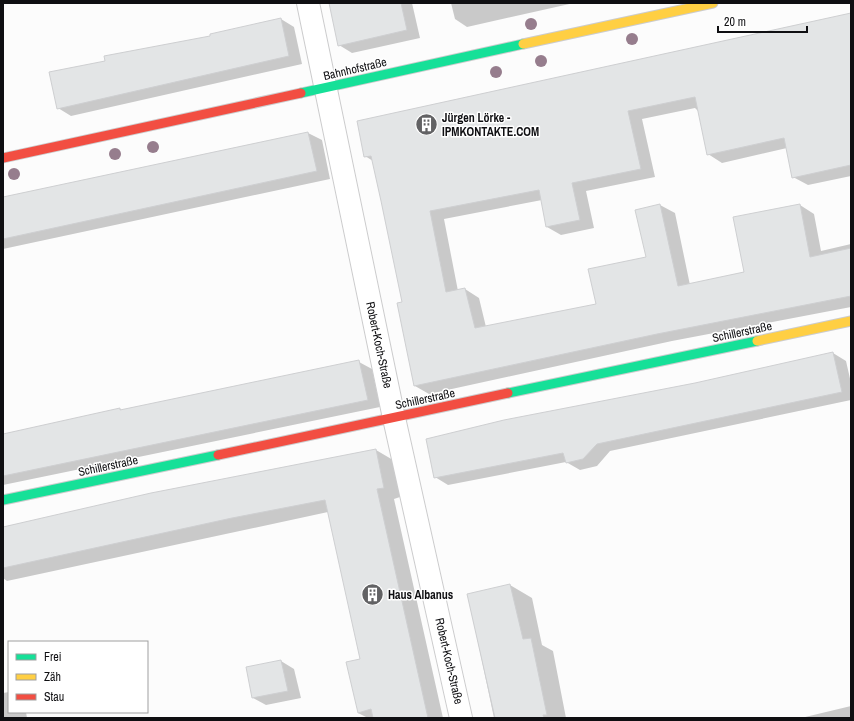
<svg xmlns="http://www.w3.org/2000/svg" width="854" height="721" viewBox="0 0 854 721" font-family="'Archivo Narrow',sans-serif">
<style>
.shadow{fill:#0003}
.building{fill:#e3e5e6;stroke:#cecfd1}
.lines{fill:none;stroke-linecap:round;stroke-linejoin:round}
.street-casing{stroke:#cccccd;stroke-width:24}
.fast-casing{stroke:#cccccd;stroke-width:11}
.slow-casing{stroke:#cccccd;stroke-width:11}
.jam-casing{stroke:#cccccd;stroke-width:11}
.street{stroke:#fff;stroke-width:22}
.fast{stroke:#16e098;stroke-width:9}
.slow{stroke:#ffcf43;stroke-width:9}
.jam{stroke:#f24e42;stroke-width:9}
.tree{fill:#967d8d}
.labels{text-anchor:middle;stroke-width:3;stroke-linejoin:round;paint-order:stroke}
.street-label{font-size:12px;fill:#0f0f12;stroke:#fff}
.poi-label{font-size:12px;font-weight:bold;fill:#0f0f12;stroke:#fff;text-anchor:start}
</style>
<rect width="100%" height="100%" fill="#fcfcfc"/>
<g class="shadow">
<polygon points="336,3 412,3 420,38 352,53 339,45"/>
<polygon points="451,3 574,3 467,27 455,19"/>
<polygon points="851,14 851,176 808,185 793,177 787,148 722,163 708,154 699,112 695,108 642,119 655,177 586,191 594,228 561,235 547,227 542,200 444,219 458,291 465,289 479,298 486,327 597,305 647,257 636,211 660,205 675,213 690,285 745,272 800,205 814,214 821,251 851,244 851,307 672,341 429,394 415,386 403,303 373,161 365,156"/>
<polygon points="281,19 294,27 302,64 71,116 58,108 211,36"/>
<polygon points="308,133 322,140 330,179 3,249 3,198"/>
<polygon points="833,353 846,361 851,383 851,400 610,451 597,466 580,470 566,462 448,485 435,477 695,384"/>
<polygon points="359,362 372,369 380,407 3,485 3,435 120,409 123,411"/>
<polygon points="376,450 393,460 400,497 394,499 443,718 368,718 358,713 362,660 328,512 7,581 3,578 3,527"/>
<polygon points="510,585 532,598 542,645 553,651 566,718 494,718 468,595"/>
<polygon points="281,661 294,669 301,698 266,705 253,698"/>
<polygon points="9,692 9,712 26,712 27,718 3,718 3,693"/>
<polygon points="851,706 851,718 801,718"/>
</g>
<g class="building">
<polygon points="329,3 401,3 407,30 338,46"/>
<polygon points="851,13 851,165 792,178 784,138 707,155 695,97 628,111 641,169 572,183 580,220 546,227 539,190 430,211 446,292 465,288 475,328 596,304 588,269 646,257 635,210 660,204 678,286 744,272 733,217 800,204 810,257 851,248 851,296 657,334 414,386 397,303 402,302 381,201 371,156 364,157 357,121"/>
<polygon points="281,18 289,56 57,109 49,72 105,61 104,56 210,36 210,34"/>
<polygon points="308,132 317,171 3,239 3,197"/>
<polygon points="833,352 842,392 597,444 583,459 566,463 563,453 434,478 426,439 504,420 695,383"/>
<polygon points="359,360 368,400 3,476 3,434 120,408 120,410"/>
<polygon points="376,449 384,488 377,489 428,718 373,718 371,709 358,713 346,662 360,659 325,500 232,518 3,568 3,527 151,493"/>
<polygon points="510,584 523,639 531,638 547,715 543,715 544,718 495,718 467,594"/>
<polygon points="281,660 288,691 252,698 246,667"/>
</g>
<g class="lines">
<defs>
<polyline id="street" points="308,3 394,418 461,718"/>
<g id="fast">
<polyline points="301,93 523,44"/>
<polyline points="508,393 757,341"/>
<polyline points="3,500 218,455"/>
</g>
<g id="slow">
<polyline points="523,44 713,3"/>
<polyline points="757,341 851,321"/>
</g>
<g id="jam">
<polyline points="3,158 301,93"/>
<polyline points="218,455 508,393"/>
</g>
</defs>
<use href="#street" class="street-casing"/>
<use href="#fast" class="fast-casing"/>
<use href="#slow" class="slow-casing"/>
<use href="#jam" class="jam-casing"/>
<use href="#street" class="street"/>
<use href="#fast" class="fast"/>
<use href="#slow" class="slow"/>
<use href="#jam" class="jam"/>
</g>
<g class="tree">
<circle cx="531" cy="24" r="6"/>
<circle cx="632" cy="39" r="6"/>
<circle cx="541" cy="61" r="6"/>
<circle cx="496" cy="72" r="6"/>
<circle cx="153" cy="147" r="6"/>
<circle cx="115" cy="154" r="6"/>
<circle cx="14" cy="174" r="6"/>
</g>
<defs>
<symbol id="building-disc" viewBox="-11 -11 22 22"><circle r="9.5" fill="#626264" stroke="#fff"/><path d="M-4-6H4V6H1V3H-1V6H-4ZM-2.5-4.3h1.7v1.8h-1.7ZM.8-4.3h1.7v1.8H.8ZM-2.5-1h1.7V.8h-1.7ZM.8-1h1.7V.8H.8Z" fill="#fff"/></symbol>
</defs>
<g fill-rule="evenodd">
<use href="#building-disc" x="414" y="112" width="25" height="25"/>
<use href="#building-disc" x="360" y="582" width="25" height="25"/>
</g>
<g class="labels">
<g class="street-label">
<text transform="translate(355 69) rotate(-13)" y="4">Bahnhofstraße</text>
<text transform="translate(742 332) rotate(-12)" y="4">Schillerstraße</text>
<text transform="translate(379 345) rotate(78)" y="4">Robert-Koch-Straße</text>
<text transform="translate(425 399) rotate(-12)" y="4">Schillerstraße</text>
<text transform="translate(108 466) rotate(-12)" y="4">Schillerstraße</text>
<text transform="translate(449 661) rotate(77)" y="4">Robert-Koch-Straße</text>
</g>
<g class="poi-label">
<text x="442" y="122">Jürgen Lörke -<tspan x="442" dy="14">IPMKONTAKTE.COM</tspan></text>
<text x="388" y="599">Haus Albanus</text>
</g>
</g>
<rect width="854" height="721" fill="none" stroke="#0f0f12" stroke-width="8"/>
<rect x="8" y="641" width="140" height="72" fill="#ffffff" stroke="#9f9fa0"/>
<rect x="16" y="654" width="20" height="6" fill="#16e098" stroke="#9f9fa0"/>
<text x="44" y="661" font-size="12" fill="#0f0f12">Frei</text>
<rect x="16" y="674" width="20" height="6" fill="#ffcf43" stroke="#9f9fa0"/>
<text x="44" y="681" font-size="12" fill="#0f0f12">Zäh</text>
<rect x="16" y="694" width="20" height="6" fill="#f24e42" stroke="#9f9fa0"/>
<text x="44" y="701" font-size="12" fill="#0f0f12">Stau</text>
<path d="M718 26v6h89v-6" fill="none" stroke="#0f0f12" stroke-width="2"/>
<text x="724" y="26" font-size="12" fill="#0f0f12" stroke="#ffffff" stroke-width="3" paint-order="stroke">20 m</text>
</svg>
